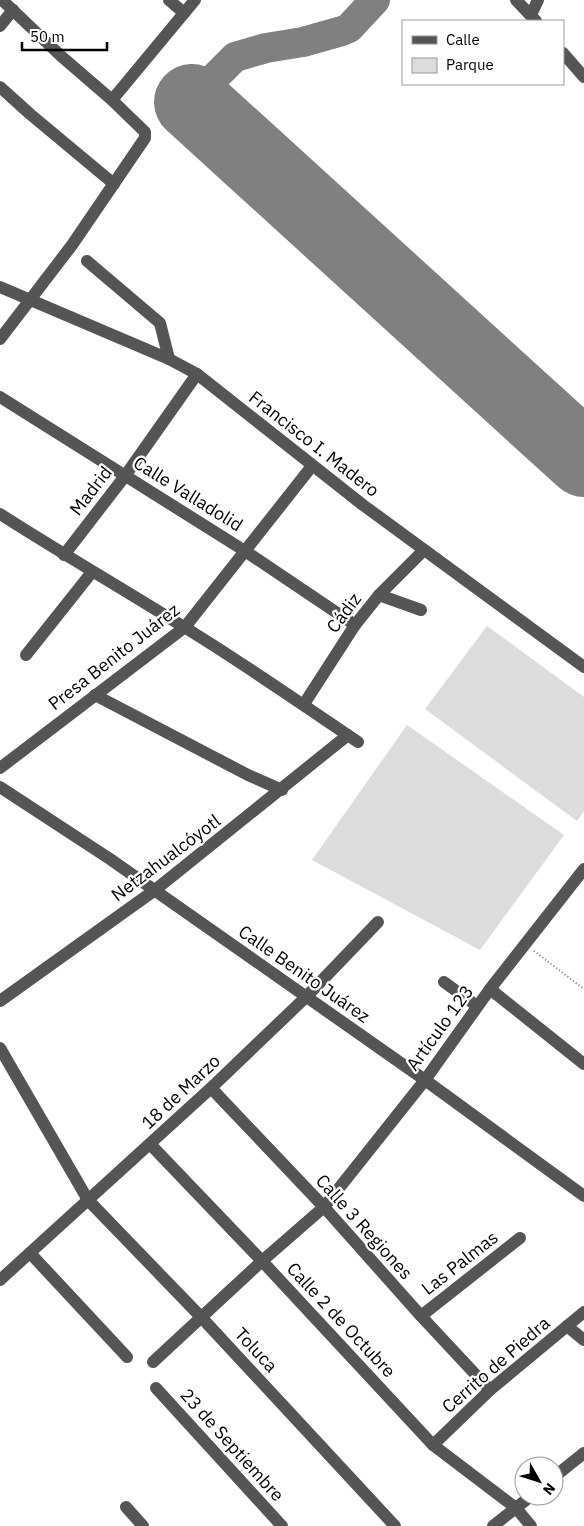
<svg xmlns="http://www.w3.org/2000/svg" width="584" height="1526" viewBox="0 0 584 1526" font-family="'IBM Plex Sans',sans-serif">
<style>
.green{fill:#dcdcdc}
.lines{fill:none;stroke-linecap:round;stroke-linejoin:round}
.taxiway{stroke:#808080;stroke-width:30}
.runway{stroke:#808080;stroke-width:76}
.path{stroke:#777;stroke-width:2;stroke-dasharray:1 2.5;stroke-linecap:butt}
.minor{stroke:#555;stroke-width:12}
.labels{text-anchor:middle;stroke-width:4.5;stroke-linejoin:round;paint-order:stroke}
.street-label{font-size:18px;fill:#000;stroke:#fff}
</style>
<rect width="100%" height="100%" fill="#fff"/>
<g class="green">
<polygon points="487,626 584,697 584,811 577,821 425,709"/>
<polygon points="407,725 564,835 480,950 312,860"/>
</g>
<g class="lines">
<polyline class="taxiway" points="201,111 202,98 210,82 235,57 266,48 303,42 342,31 349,28 375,0"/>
<polyline class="runway" points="192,102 584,459"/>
<polyline class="path" points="534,951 584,989"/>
<g class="minor">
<polyline points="2,0 61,56 112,100"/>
<polyline points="169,0 184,13"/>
<polyline points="516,0 536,21"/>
<polyline points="531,15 538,0"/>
<polyline points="0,26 13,10"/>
<polyline points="563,53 584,77"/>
<polyline points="0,87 30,114 114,184"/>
<polyline points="87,261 160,323 169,359"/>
<polyline points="0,287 169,359 197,374 363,505 584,667"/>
<polyline points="0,339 72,245 145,138 145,132 112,100 195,0"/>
<polyline points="0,397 245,551 355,625"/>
<path d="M0,514C61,553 123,589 184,627C243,663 300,703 358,742"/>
<polyline points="64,555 125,476 197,374"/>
<polyline points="379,595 421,610"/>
<polyline points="26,655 92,572"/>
<polyline points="95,695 248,775 282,790"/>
<polyline points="304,704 355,625 379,595 424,550"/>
<polyline points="0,768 185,627 312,466"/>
<polyline points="0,787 110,859 425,1080 584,1196"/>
<polyline points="444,982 477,1006"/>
<polyline points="490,989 584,1064"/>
<polyline points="0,1001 155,890 348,735"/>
<polyline points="0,1048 88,1200 202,1318 395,1526"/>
<polyline points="211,1088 324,1207 421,1316 490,1390"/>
<polyline points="150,1144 262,1261 433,1445 516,1508 531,1526"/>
<polyline points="30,1253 127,1357"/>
<polyline points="0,1280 211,1088 306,997 378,922"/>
<polyline points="421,1316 520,1238"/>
<polyline points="567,1326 584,1340"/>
<polyline points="153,1362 262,1261 324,1207 425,1080 490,989 584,869"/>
<polyline points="156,1388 282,1526"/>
<polyline points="433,1445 490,1390 584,1312"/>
<polyline points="554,1477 584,1453"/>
<polyline points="126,1507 143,1526"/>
<polyline points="493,1526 531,1496"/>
</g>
</g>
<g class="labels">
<g class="street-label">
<text transform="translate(314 444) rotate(38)" y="6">Francisco I. Madero</text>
<text transform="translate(91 491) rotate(-52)" y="6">Madrid</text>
<text transform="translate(188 494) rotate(32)" y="6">Calle Valladolid</text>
<text transform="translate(344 613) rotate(-53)" y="6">Cádiz</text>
<text transform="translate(114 657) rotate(-38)" y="6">Presa Benito Juárez</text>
<text transform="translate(166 858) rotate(-37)" y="6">Netzahualcóyotl</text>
<text transform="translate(304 974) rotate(35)" y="6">Calle Benito Juárez</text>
<text transform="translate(440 1028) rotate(-54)" y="6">Artículo 123</text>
<text transform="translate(181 1092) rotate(-43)" y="6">18 de Marzo</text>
<text transform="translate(364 1227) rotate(48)" y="6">Calle 3 Regiones</text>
<text transform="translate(460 1263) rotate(-38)" y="6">Las Palmas</text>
<text transform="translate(341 1320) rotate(47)" y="6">Calle 2 de Octubre</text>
<text transform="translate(256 1350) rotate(47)" y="6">Toluca</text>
<text transform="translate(496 1365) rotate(-41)" y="6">Cerrito de Piedra</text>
<text transform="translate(232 1445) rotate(48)" y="6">23 de Septiembre</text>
</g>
</g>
<rect x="402" y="20" width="162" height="65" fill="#ffffff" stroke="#999999"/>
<rect x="412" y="36" width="25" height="8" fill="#555555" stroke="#999999"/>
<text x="446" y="45" font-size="15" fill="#000000">Calle</text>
<rect x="412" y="58" width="25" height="15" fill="#dcdcdc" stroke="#999999"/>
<text x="446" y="70" font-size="15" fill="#000000">Parque</text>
<g transform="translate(539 1481) rotate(129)"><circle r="24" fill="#ffffff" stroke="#999999"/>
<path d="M0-4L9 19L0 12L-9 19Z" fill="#000000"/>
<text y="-8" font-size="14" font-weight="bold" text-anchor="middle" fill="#000000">N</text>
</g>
<path d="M22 42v8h85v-8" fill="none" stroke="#000000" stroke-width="2.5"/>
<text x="30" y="42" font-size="15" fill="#000000" stroke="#ffffff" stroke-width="4" paint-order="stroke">50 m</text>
</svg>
